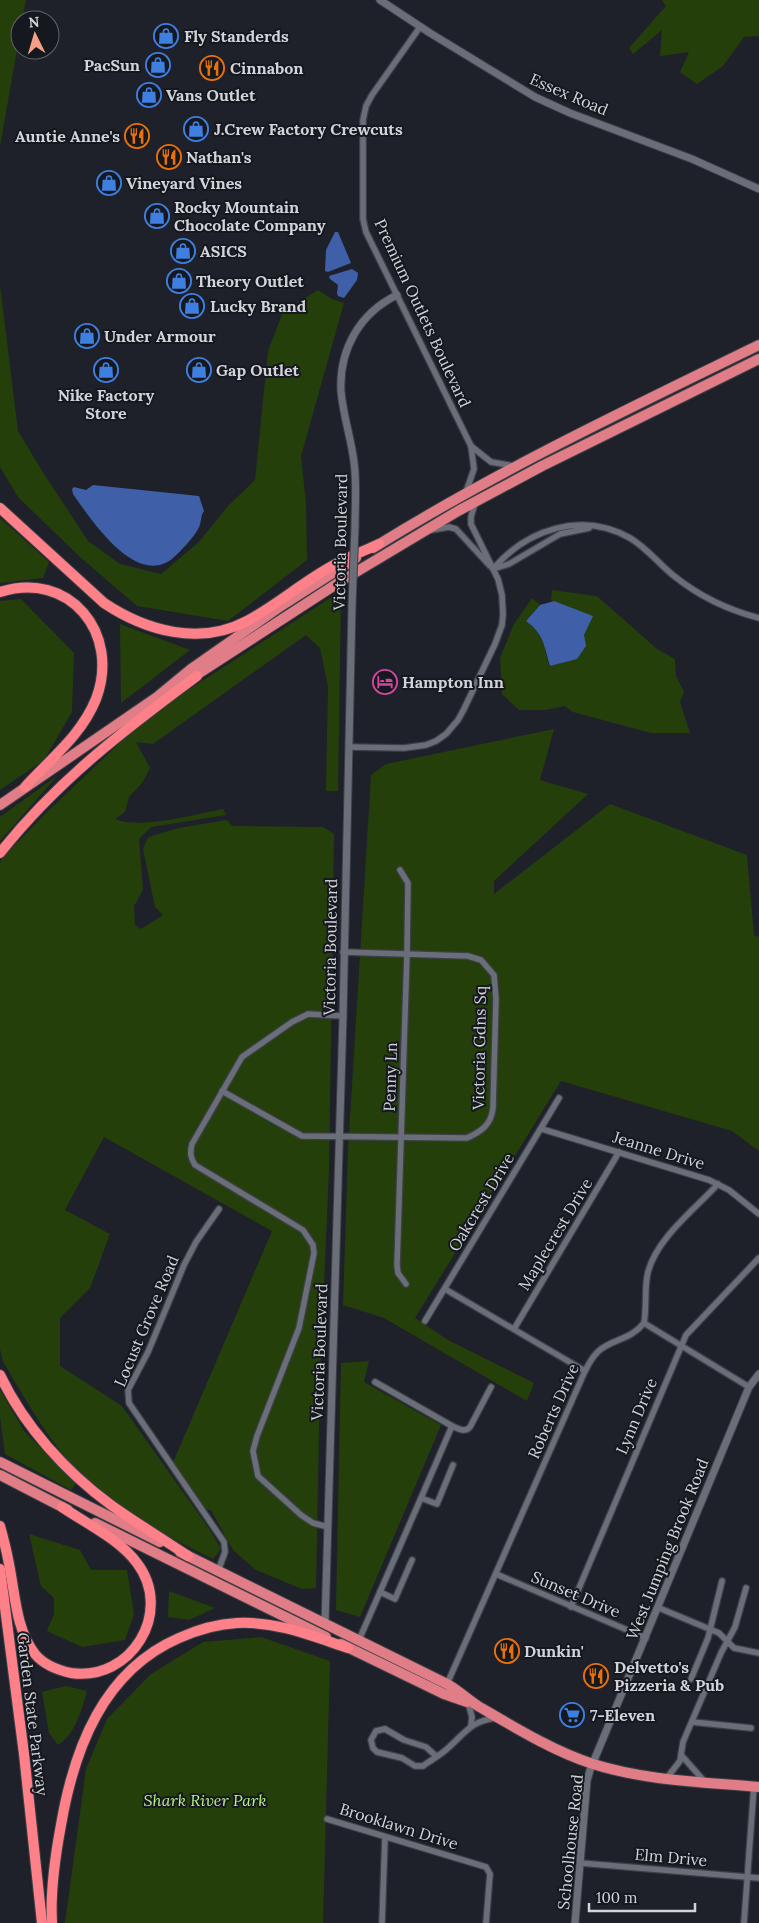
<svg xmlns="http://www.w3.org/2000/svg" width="759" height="1923" viewBox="0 0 759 1923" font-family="Lora,serif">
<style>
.green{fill:#253f0b}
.water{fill:#3f5fa8}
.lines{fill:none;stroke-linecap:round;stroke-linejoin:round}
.minor-casing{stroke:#3d3f46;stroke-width:8}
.tertiary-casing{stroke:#3d3f46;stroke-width:9}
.trunk-casing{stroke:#3d3f46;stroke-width:12}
.motorway-casing{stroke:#3d3f46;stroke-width:12}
.minor{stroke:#6a6e78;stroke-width:5.5}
.tertiary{stroke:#6a6e78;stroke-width:7}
.trunk{stroke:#e07d86;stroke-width:10}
.motorway{stroke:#fe8189;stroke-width:10}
.tertiary-bridge-casing{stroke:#3d3f46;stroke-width:9;stroke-linecap:butt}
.tertiary-bridge{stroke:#6a6e78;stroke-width:7}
.labels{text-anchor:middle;stroke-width:4;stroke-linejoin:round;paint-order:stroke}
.poi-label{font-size:16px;font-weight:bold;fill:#d2d4d9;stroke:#15181f;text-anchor:start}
.street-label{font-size:16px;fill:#d2d4d9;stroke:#15181f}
.park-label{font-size:16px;font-style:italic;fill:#b5f185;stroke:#15181f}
</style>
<rect width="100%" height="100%" fill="#1e2129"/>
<g class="green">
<polygon points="0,0 26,0 22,20 20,20 20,33 0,146"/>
<polygon points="662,0 759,0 759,36 744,37 723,66 697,84 680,72 689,52 660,56 662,30 633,54 629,48 666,6"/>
<polygon points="0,285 18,431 44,474 88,541 120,564 161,574 199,542 227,507 255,480 268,351 283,312 318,290 332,299 344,303 301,456 306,503 307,560 228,621 137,606 80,557 18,497 0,467"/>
<polygon points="0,518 49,562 43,578 0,583"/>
<path d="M552,590L597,596L657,649L675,659L676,676L684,692L680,702L690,733H651L573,712L565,706L545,710H519L502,694L500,658L514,624L532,598L540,605L526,621C544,634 544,646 549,666L577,659L584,635L592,616L551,600Z"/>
<path d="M341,591L338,791H326L328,687L320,648L306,635L153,744L136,742L150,768L142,783L129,797L125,812L115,819C140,830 195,814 223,809L226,815L151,827L139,839L143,890L134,906L135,925L141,929L163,915L155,907L143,849L148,837L179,828L227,820L232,826L323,827L334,834L329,1169L320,1378L316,1588L302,1589L256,1570L233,1550L211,1510L201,1509L172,1465L272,1231L104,1137L65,1210L110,1234L90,1288L60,1318V1366L122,1406L210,1530L221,1549L213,1559C153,1530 92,1496 52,1440C34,1415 19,1388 3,1362L0,1349V862L6,854L49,810L126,737L182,694Z"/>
<polygon points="21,599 74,653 72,712 44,760 0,790 0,601"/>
<polygon points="120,624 190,650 121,703"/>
<polygon points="554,729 540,780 588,794 494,881 494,894 610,804 747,855 754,935 759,937 759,1151 732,1131 561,1081 415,1318 448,1340 534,1383 527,1401 384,1318 343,1305 348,1151 371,775 386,764"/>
<polygon points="58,775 0,841 0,817"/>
<polygon points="369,1361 364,1382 441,1425 360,1617 336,1610 341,1363"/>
<polygon points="0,1390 24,1431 76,1484 71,1490 5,1454 0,1417"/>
<polygon points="29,1534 80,1550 91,1570 127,1570 134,1614 125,1640 82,1647 47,1631 54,1614 54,1598 41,1586"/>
<polygon points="169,1591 215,1608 189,1620 168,1617"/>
<polygon points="261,1637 330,1661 323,1923 65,1923 86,1769 107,1719 151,1674 203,1642"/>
<path d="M66,1686L87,1691C82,1709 75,1735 58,1745L49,1733L42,1692Z"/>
</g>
<g class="water">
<polygon points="335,232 338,232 351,263 328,272 325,271 326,250"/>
<polygon points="352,269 358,273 357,280 344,298 338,296 337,293 338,285 330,279 329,276"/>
<path d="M93,485L199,496L204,511C200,516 202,523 198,529C194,537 181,551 173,558C136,589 90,518 73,494L72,489L74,487L86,490Z"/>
<path d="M554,601L593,616L584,635L586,646L577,659L550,666C544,646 544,634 526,621L540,605Z"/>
</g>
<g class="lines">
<defs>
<g id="minor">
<polyline points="420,27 372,95 366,106 363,120 363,219 366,232 471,446 474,469 466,492"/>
<polyline points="471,446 491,462 514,466"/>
<polyline points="431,530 449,527 456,529 490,566"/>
<path d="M493,569C527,529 582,511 630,538C647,548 659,564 674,576C699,596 728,610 759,618"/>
<polyline points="493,569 509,564 560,534 589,528"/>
<polyline points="349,747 404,748 426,745 436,741 446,734 458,720 464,709 495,644 502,625 503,614 502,595 498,579 471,524 471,517 475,503"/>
<polyline points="400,870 408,883 407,954 397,1265 398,1273 406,1284"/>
<path d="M222,1091L302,1136L467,1138C482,1131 491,1125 493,1108L496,999L494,975L481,960L468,956L343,952"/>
<polyline points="542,1129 709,1180 729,1190 759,1214"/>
<polyline points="445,1289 585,1371"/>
<polyline points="425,1321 559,1098"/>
<polyline points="644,1323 749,1387"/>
<polyline points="514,1329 619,1152"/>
<path d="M375,1382L452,1426C459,1429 465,1433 470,1427L491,1387"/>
<polyline points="421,1498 452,1426"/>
<path d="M328,1527L313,1523L301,1515L258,1476L253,1451L257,1436L299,1328L314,1253L313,1245L303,1230L195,1165C190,1157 190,1152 192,1144L242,1057L292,1022L308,1014L343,1016"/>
<polyline points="218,1571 225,1552 224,1542 129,1403 128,1390 148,1352 184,1265 196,1242 219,1209"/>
<polyline points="496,1574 646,1638"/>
<polyline points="380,1592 395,1599 412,1560"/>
<polyline points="571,1607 686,1335 759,1258"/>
<polyline points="659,1608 719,1633 734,1648 759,1653"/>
<polyline points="359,1640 421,1498 437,1504 453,1465"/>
<polyline points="691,1679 708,1638 722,1581"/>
<path d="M447,1684L585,1371C589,1363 594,1354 601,1349C617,1338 631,1339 644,1323C647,1306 644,1288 648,1272C657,1238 694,1210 718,1184"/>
<polyline points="468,1702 472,1717 471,1725"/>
<polyline points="692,1722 751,1728"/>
<path d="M436,1756L426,1747L404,1740L385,1729L376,1731L371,1740L373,1748L377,1752L402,1758L415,1766H423C431,1760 441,1755 448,1748C466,1732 471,1721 496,1718"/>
<polyline points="682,1756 705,1782"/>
<polyline points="666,1779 680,1761 683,1742 721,1653 735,1627 746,1588"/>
<polyline points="327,1819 486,1867 490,1874 486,1923"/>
<polyline points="580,1863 759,1878"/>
<polyline points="382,1923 385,1837"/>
<polyline points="744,1923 754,1786"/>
</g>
<g id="tertiary">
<polyline points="380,0 430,33 535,97 570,113 692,159 759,189"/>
<path d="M355,527C355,506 357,484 354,462C351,438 343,415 341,391C339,349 360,313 397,295"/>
<polyline points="325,1623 343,1016 352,606"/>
<polyline points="575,1923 587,1781 590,1770 749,1387 759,1374"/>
</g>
<g id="trunk">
<path d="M373,548C497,471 628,409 759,345"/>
<polyline points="190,679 341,581 458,511 542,466 759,359"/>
<polyline points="0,805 157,697 191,669 281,606 356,558"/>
<polyline points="0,1462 160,1542"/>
<polyline points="0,1475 68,1510"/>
<polyline points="95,1523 326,1637"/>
<path d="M180,1552L447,1684C458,1690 467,1699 478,1706C514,1727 553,1751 593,1764C647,1781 704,1782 759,1787"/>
<polyline points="341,1644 444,1694 467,1702"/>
</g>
<g id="motorway">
<path d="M0,508L104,603C146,631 200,646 247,621C277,605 304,581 334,565C348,557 364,551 379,544"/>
<path d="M0,592C69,570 121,633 96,699C81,736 51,758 25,787"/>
<path d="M0,853C57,781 124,730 197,676"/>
<path d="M0,1375C24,1426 66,1472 111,1505C136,1523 163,1539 188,1556"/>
<path d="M0,1526C3,1537 6,1548 8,1559C15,1590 15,1629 35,1654C44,1665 57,1670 71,1673C131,1682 174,1612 137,1563C119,1539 87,1524 62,1507"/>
<polyline points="0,1569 24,1754 42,1923"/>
<path d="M52,1923C50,1890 55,1857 61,1825C74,1749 103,1671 179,1638C197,1630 217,1624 237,1623C276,1621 312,1636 348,1648"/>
</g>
</defs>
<use href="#minor" class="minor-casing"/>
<use href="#tertiary" class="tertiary-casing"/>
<use href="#trunk" class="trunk-casing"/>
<use href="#motorway" class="motorway-casing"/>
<use href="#minor" class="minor"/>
<use href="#tertiary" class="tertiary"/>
<use href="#trunk" class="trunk"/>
<use href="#motorway" class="motorway"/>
<defs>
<polyline id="tertiary-bridge" points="352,606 355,527"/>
</defs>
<use href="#tertiary-bridge" class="tertiary-bridge-casing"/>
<use href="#tertiary-bridge" class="tertiary-bridge"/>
</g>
<defs>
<symbol id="shop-ring" viewBox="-11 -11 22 22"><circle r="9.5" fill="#15181f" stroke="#3f7fe0" stroke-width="1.5"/><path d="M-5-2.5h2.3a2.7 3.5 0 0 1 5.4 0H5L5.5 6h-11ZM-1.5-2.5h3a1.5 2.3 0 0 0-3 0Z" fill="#3f7fe0"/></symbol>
<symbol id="restaurant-ring" viewBox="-11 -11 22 22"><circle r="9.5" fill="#15181f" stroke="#e8710a" stroke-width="1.5"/><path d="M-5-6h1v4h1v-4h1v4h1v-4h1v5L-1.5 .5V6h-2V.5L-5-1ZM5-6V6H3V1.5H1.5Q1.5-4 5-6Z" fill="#e8710a"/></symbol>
<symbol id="hotel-ring" viewBox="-11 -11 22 22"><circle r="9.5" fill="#15181f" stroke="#d1479c" stroke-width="1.5"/><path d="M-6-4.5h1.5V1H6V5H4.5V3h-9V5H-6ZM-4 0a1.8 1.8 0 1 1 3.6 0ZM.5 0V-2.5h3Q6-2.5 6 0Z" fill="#d1479c"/></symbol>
<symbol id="supermarket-ring" viewBox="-11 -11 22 22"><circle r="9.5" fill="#15181f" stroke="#3f7fe0" stroke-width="1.5"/><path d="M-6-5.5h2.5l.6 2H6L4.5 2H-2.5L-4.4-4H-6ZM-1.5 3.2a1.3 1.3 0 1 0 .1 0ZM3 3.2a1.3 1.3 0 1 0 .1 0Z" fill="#3f7fe0"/></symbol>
</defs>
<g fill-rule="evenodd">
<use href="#shop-ring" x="152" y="22" width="28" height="28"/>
<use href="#shop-ring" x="144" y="51" width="28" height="28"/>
<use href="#restaurant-ring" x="198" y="54" width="28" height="28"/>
<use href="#shop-ring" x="135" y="81" width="28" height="28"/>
<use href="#shop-ring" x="182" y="115" width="28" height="28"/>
<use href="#restaurant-ring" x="123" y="122" width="28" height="28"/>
<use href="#restaurant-ring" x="155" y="143" width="28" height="28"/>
<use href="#shop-ring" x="95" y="169" width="28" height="28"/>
<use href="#shop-ring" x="143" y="202" width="28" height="28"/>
<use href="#shop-ring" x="169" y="237" width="28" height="28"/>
<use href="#shop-ring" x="165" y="267" width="28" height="28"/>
<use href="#shop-ring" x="178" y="292" width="28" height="28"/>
<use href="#shop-ring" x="73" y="322" width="28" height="28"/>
<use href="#shop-ring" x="92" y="356" width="28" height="28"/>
<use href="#shop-ring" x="185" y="356" width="28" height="28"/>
<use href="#hotel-ring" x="371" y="668" width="28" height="28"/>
<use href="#restaurant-ring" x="493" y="1637" width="28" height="28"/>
<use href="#restaurant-ring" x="582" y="1662" width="28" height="28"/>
<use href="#supermarket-ring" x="558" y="1701" width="28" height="28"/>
</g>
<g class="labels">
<g class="poi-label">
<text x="184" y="42">Fly Standerds</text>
<text x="140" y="71" text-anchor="end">PacSun</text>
<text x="230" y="74">Cinnabon</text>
<text x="166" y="101">Vans Outlet</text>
<text x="214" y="135">J.Crew Factory Crewcuts</text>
<text x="120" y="142" text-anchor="end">Auntie Anne's</text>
<text x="186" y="163">Nathan's</text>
<text x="126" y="189">Vineyard Vines</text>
<text x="174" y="213">Rocky Mountain<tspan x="174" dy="18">Chocolate Company</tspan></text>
<text x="200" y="257">ASICS</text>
<text x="196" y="287">Theory Outlet</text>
<text x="210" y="312">Lucky Brand</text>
<text x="104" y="342">Under Armour</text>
<text x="216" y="376">Gap Outlet</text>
<text x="106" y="401" text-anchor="middle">Nike Factory<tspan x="106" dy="18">Store</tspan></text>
<text x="402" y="688">Hampton Inn</text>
<text x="524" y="1657">Dunkin'</text>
<text x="614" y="1673">Delvetto's<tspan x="614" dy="18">Pizzeria &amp; Pub</tspan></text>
<text x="590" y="1721">7-Eleven</text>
</g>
<g class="street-label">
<text transform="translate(569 94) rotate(23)" y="6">Essex Road</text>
<text transform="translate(423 313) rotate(65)" y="6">Premium Outlets Boulevard</text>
<text transform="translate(340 542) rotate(-89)" y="6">Victoria Boulevard</text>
<text transform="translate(330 947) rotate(-89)" y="6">Victoria Boulevard</text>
<text transform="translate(479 1048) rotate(-89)" y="6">Victoria Gdns Sq</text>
<text transform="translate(390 1077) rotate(-88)" y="6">Penny Ln</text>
<text transform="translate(659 1150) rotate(17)" y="6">Jeanne Drive</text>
<text transform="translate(481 1202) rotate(-59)" y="6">Oakcrest Drive</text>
<text transform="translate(555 1234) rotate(-59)" y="6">Maplecrest Drive</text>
<text transform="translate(146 1321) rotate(-67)" y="6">Locust Grove Road</text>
<text transform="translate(319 1352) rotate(-88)" y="6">Victoria Boulevard</text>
<text transform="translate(553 1411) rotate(-66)" y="6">Roberts Drive</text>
<text transform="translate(636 1416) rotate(-67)" y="6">Lynn Drive</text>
<text transform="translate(667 1549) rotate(-68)" y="6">West Jumping Brook Road</text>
<text transform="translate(576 1594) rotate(23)" y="6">Sunset Drive</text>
<text transform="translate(33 1714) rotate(83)" y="6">Garden State Parkway</text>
<text transform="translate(399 1826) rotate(17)" y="6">Brooklawn Drive</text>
<text transform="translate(570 1842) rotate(-84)" y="6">Schoolhouse Road</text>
<text transform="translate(671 1857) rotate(5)" y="6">Elm Drive</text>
</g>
<g class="park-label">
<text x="205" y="1806">Shark River Park</text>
</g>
</g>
<g transform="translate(35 35) rotate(355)"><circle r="24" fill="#15181f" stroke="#616369"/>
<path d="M0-4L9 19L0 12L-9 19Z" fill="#f49f86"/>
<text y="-8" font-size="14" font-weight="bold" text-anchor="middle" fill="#d2d4d9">N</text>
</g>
<path d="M589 1903v8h106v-8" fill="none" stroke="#d2d4d9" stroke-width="2.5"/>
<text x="596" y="1903" font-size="15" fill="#d2d4d9" stroke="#15181f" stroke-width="4" paint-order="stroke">100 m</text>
</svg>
